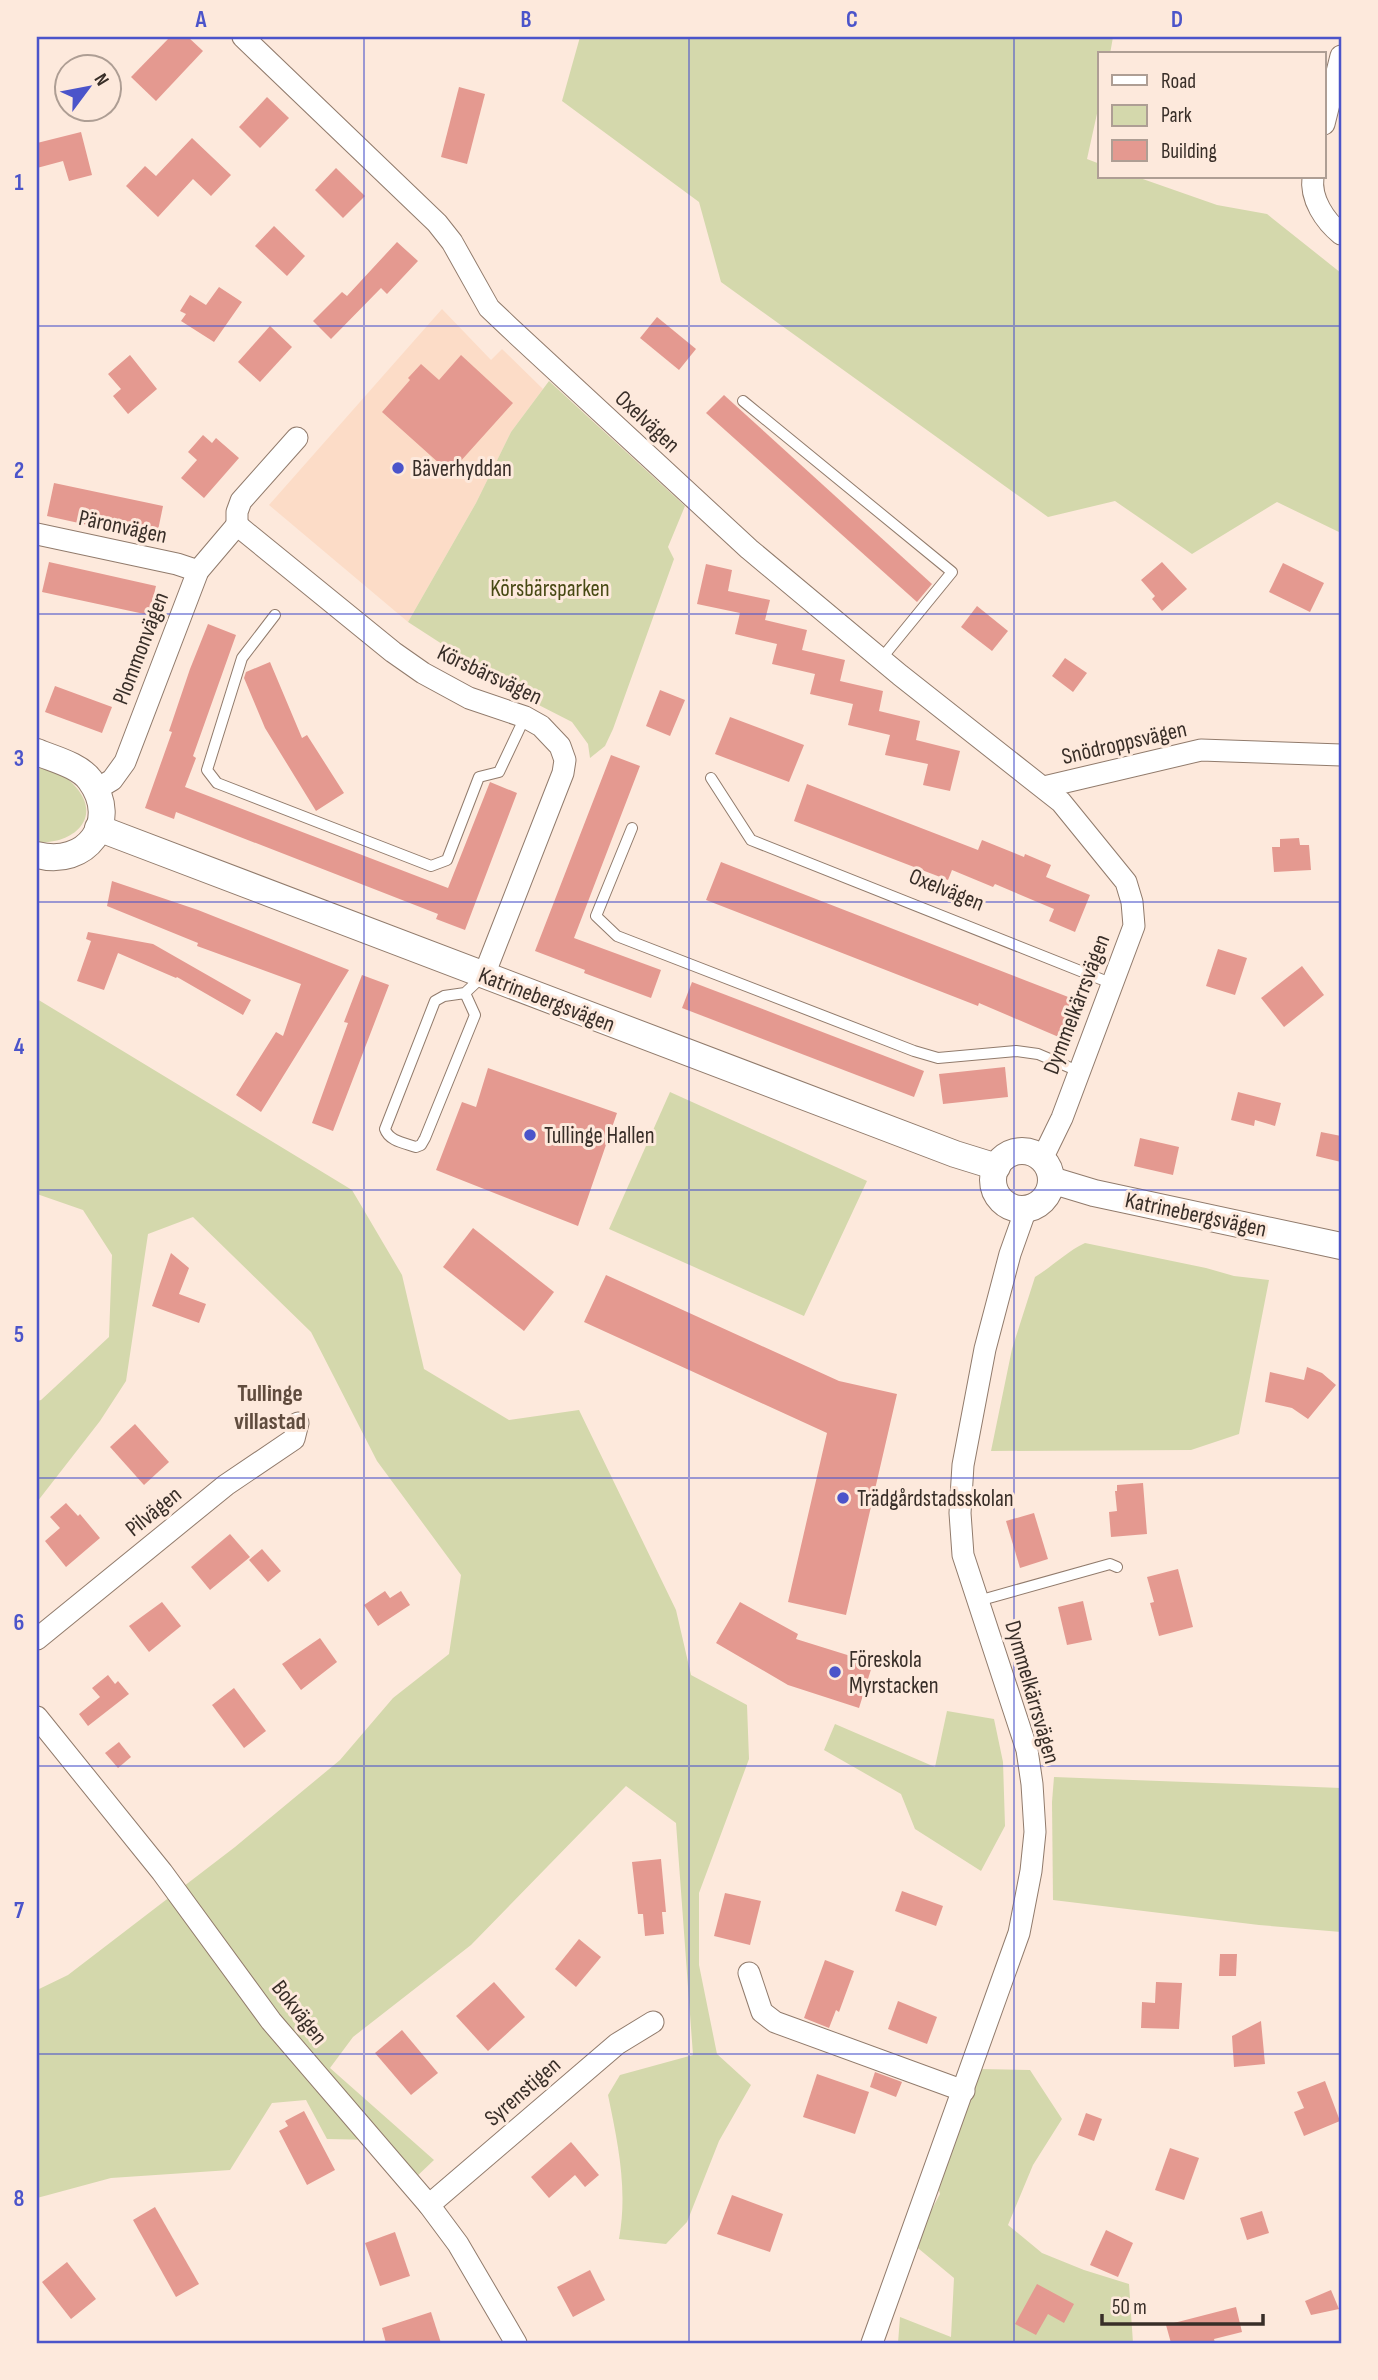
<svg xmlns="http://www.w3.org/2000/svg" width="1378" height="2380" viewBox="0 0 1378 2380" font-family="'Sofia Sans Condensed',sans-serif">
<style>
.built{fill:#fcdcc7}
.green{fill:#d4d8ac}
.building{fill:#e49990}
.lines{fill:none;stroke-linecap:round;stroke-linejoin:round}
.service-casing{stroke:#917b6c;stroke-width:12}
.minor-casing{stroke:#917b6c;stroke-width:23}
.tertiary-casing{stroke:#917b6c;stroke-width:28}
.service{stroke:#fff;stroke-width:10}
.minor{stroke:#fff;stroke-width:21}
.tertiary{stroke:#fff;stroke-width:26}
.grid{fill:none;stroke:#4b54ca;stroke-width:2;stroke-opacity:0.55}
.poi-dot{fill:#4b54ca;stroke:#fde9dc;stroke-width:2.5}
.labels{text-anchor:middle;stroke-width:6;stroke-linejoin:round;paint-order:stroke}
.street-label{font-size:23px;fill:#382e28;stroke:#fde9dc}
.poi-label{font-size:23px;fill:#382e28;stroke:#fde9dc;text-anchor:start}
.park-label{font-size:23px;fill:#474913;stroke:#fde9dc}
.neighbourhood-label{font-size:24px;font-weight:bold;fill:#604c3e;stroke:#fde9dc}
.neatline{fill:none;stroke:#4b54ca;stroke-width:2.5}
.grid-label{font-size:23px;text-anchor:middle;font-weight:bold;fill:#4b54ca}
</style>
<rect width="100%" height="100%" fill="#fde9dc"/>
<polygon class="built" points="442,309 491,360 502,349 543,389 511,432 476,503 408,622 269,505"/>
<g class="green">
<polygon points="580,37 1113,37 1110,54 1100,54 1100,100 1087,159 1100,164 1100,177 1137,177 1217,205 1267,214 1341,273 1341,533 1277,502 1192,554 1115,501 1048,517 721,282 699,202 562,101"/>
<polygon points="549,381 685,506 668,547 674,559 613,729 605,746 590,758 588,744 572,722 527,699 408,622 476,503 511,432"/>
<path d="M37,762C50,768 64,774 74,785C105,818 72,845 37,842Z"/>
<path d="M37,999L352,1190L402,1275L424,1369L509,1420L579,1410L676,1610L691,1675L747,1705L749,1759L699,1893V1965L717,2054L751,2085L719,2141L687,2222L666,2244L619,2239C628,2189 618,2144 608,2095L620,2075L693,2055L676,1823L626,1786L471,1945L353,2037L330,2068L434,2160L414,2179L377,2140L327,2139L306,2100L272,2103L230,2170L111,2178L37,2198V1990L68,1975L235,1847L340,1760L393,1698L449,1654L461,1575L377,1461L311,1332L193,1217L148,1234L126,1381L100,1421L37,1502V1401L41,1400L109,1337L112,1255L83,1210L37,1194Z"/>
<polygon points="670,1092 867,1181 804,1316 609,1229"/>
<path d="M1085,1243L1206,1268L1234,1276L1269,1280L1239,1434L1191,1450L991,1451L1012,1349L1035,1277C1053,1266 1066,1252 1085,1243Z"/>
<polygon points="947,1711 994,1719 1003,1762 1005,1826 981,1871 915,1829 901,1794 824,1750 835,1724 935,1767"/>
<polygon points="1054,1777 1341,1788 1341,1932 1259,1925 1053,1900 1052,1802"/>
<polygon points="979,2069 1030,2070 1062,2119 1033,2165 1008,2225 1042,2253 1084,2270 1129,2284 1133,2343 898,2343 900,2317 951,2337 954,2278 913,2244 940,2194 934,2173"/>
</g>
<g class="building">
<polygon points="170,37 188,37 203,51 156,101 131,77"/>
<polygon points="459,87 485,94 467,164 441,157"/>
<polygon points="267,97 289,118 260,148 239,127"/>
<polygon points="81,132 92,175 69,181 63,161 37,168 37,143"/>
<polygon points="192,138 231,175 211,196 193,179 158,217 126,186 145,166 156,176"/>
<polygon points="336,168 365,196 343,218 315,190"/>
<polygon points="274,226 305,256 287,276 255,246"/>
<polygon points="397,242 418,261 387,294 381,288 331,339 313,321 342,292 347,296"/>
<polygon points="219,287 242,302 214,342 181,321 186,314 180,311 190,295 206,305"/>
<polygon points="657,317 696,349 679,370 640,338"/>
<polygon points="270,326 292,347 260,382 238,362"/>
<polygon points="130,355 157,389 128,414 113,396 121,389 108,374"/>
<polygon points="461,355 513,403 450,473 382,412 410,380 408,378 421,364 439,380"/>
<polygon points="724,395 932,584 917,602 706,413"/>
<polygon points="203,435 212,443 216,438 239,458 204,498 181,478 197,460 188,452"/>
<polygon points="54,483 163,506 156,540 47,516"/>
<polygon points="49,562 156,586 149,615 42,592"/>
<polygon points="1162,562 1187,589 1162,611 1152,599 1155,596 1141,580"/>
<polygon points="1283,563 1324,583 1310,612 1269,592"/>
<polygon points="706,564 732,570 728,591 770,600 765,620 807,630 802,650 845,660 840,681 883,691 879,711 920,721 916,740 960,751 950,791 923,785 928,764 885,755 890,735 848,725 853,704 810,694 815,674 772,664 777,644 735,634 740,613 697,604"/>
<polygon points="977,606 1008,631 992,651 961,627"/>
<polygon points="208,624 236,635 193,756 196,758 185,787 448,888 490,782 517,793 465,930 436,919 438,914 176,812 174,819 145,808 172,732 169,731 190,669"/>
<polygon points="1065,658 1087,673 1073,692 1052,676"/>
<polygon points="270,662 302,738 307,735 344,793 316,811 265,728 244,678 246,672"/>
<polygon points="55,686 112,707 102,733 45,712"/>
<polygon points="660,690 685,700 670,736 646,726"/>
<polygon points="730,717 804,745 789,782 715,754"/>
<polygon points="611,755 640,766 574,938 661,970 651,998 584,973 585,970 535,951"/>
<polygon points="807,784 978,850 982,840 1024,857 1025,854 1051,865 1046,877 1090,895 1075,932 1049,921 1054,909 995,884 993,887 952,870 948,880 794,821"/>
<polygon points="1299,838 1300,845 1309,845 1311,870 1274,872 1272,847 1280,847 1280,839"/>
<polygon points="721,862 1076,1000 1061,1038 979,1003 978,1006 706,900"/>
<polygon points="112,881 198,910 349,970 261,1112 236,1095 276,1032 283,1036 301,984 197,946 198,943 107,906"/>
<polygon points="88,932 153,944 251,1000 243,1015 177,977 176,978 118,953 104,990 77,981 91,941 86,939"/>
<polygon points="1218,949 1247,958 1235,995 1206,986"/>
<polygon points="1302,966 1324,995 1284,1027 1261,998"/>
<polygon points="362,975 389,985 333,1131 312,1123 348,1023 344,1022"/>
<polygon points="692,982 924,1071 914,1097 682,1008"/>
<polygon points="1005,1067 1008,1097 943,1104 939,1074"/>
<polygon points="488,1068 617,1113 578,1226 436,1170 462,1102 476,1107"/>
<polygon points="1238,1092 1281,1103 1275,1126 1255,1120 1254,1126 1231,1120"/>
<polygon points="1321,1132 1341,1136 1341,1162 1316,1156"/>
<polygon points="1140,1138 1179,1147 1173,1175 1134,1166"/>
<polygon points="473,1228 554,1292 524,1331 443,1267"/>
<polygon points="171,1253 189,1268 179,1294 206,1304 199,1323 152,1306"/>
<polygon points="606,1275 839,1381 897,1394 846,1615 788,1602 827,1433 584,1322"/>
<polygon points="1307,1367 1322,1373 1336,1385 1308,1419 1292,1408 1265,1402 1270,1372 1304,1380"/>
<polygon points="135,1424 169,1462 144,1485 110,1447"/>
<polygon points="1143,1483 1147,1534 1111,1537 1109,1512 1117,1511 1115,1491 1117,1491 1117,1485"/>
<polygon points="66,1503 78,1516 80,1514 100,1538 66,1567 45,1541 60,1528 50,1517"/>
<polygon points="1034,1513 1048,1559 1020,1568 1006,1521"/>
<polygon points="230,1534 250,1557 210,1590 191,1567"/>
<polygon points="262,1549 281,1571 268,1582 249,1560"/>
<polygon points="1178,1569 1193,1627 1159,1636 1150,1603 1154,1602 1147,1577"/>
<polygon points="385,1591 390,1598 401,1591 410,1605 378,1626 364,1605"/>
<polygon points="1083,1601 1092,1640 1067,1645 1058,1607"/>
<polygon points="162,1602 181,1626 149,1652 129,1626"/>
<polygon points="740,1602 798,1634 796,1639 873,1663 859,1708 788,1685 716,1643"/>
<polygon points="320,1638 337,1662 301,1690 282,1664"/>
<polygon points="108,1675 115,1684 118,1681 129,1694 88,1726 79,1714 100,1697 92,1688"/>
<polygon points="234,1688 266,1731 244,1748 212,1705"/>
<polygon points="119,1742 131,1757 118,1768 105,1753"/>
<polygon points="661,1859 666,1912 662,1912 664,1934 645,1936 643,1914 638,1914 632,1862"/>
<polygon points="902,1891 943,1906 936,1926 895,1911"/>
<polygon points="725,1893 761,1901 750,1945 714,1936"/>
<polygon points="579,1939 601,1957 576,1987 555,1969"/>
<polygon points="1220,1954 1237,1954 1236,1976 1219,1976"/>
<polygon points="825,1960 854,1971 839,2012 836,2010 829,2028 804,2018"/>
<polygon points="494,1982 525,2017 488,2051 456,2016"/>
<polygon points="1156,1982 1182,1983 1179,2029 1141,2028 1142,2002 1155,2003"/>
<polygon points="898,2001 937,2017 927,2044 888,2029"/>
<polygon points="1261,2021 1265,2064 1234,2067 1232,2036"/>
<polygon points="402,2030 438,2073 411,2095 375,2053"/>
<polygon points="875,2072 902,2082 896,2097 870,2087"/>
<polygon points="817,2074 869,2092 855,2134 803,2117"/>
<polygon points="1325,2081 1340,2121 1304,2136 1294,2112 1304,2108 1297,2092"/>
<polygon points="304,2111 335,2170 307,2185 279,2131 288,2126 285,2121"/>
<polygon points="1086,2113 1102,2119 1094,2141 1078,2135"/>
<polygon points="571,2142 599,2175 585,2187 575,2175 549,2198 531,2177"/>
<polygon points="1170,2148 1199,2158 1184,2200 1155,2190"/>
<polygon points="732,2195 783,2214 770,2252 717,2234"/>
<polygon points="155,2207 199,2284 176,2297 133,2220"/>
<polygon points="1262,2211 1269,2233 1247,2240 1240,2218"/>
<polygon points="1106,2230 1133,2243 1118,2277 1090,2265"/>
<polygon points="395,2232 410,2276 380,2286 365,2243"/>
<polygon points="67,2262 96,2299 71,2319 42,2282"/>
<polygon points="590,2270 605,2300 573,2317 557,2287"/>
<polygon points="1037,2284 1074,2304 1064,2323 1048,2314 1036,2335 1015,2324"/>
<polygon points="1331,2290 1339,2309 1311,2315 1305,2301"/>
<polygon points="1236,2307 1242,2332 1214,2339 1215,2343 1171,2343 1166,2325"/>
<polygon points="431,2312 441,2343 386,2343 382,2328"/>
</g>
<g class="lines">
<defs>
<g id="service">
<polyline points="743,401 952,572 881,659"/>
<polyline points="275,615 242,658 207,770 217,783 431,866 447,860 479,777 499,772 525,717"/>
<polyline points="711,778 751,840 1113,984"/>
<polyline points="632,828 596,916 617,936 914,1051 938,1058 1016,1051 1038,1054 1078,1071"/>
<path d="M465,993L475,1015L425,1138L421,1145L416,1147C404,1143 389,1141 385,1129L435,1001L444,996L465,993L483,976"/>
<polyline points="978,1601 1110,1564 1117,1567"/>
</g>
<g id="minor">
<polyline points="243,37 437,223 452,242 489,308 509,327 749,549 900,675 1061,802 1126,882 1132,902 1134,926 1062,1118 1042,1159"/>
<polyline points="1324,124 1341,56"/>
<path d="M1313,177C1310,199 1325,221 1341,234"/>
<polyline points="237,525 393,652 423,673 469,698 525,717 541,726 560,746 565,760 563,773 484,975"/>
<polyline points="237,525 237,512 241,501 297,438"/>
<polyline points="37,534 177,564 198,571"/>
<polyline points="1044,787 1201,750 1341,755"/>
<polyline points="95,790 112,780 125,762 198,571 237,525"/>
<polyline points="37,1639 226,1485 294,1439 298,1423"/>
<polyline points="37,1717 162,1872 271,2021 429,2205 458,2244 516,2343"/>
<polyline points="749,1973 762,2012 775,2022 964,2091"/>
<polyline points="429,2205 617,2044 653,2022"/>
<polyline points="872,2343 1019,1933 1031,1871 1035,1832 1032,1784 1027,1750 963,1555 960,1513 963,1465 985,1349 1010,1254 1026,1209"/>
</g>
<g id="tertiary">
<path d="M37,752C53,759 79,765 90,780C121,822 86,868 37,855"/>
<polyline points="98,828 955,1154 997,1167"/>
<circle cx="1022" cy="1180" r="29"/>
<polyline points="1051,1180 1094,1193 1341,1246"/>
</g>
</defs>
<use href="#service" class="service-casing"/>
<use href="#minor" class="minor-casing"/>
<use href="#tertiary" class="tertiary-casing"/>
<use href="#service" class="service"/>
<use href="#minor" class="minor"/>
<use href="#tertiary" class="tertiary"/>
</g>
<path class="grid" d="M364,37V2343M689,37V2343M1014,37V2343M37,326H1341M37,614H1341M37,902H1341M37,1190H1341M37,1478H1341M37,1766H1341M37,2054H1341"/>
<g class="poi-dot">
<circle cx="398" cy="468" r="7"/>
<circle cx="530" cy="1135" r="7"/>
<circle cx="843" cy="1498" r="7"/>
<circle cx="835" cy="1672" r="7"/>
</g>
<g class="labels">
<g class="street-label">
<text transform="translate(648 421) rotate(43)" y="8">Oxelvägen</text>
<text transform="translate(123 526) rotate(12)" y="8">Päronvägen</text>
<text transform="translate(140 648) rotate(-69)" y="8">Plommonvägen</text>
<text transform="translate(490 674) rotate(25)" y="8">Körsbärsvägen</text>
<text transform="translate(1124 742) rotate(-13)" y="8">Snödroppsvägen</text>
<text transform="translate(947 889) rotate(22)" y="8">Oxelvägen</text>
<text transform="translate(547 999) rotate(21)" y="8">Katrinebergsvägen</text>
<text transform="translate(1076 1004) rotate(-69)" y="8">Dymmelkärrsvägen</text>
<text transform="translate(1196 1214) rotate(12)" y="8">Katrinebergsvägen</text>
<text transform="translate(153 1511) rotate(-39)" y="8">Pilvägen</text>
<text transform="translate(1033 1692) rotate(74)" y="8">Dymmelkärrsvägen</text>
<text transform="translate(300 2012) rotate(52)" y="8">Bokvägen</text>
<text transform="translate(522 2091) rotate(-41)" y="8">Syrenstigen</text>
</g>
<g class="poi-label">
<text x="412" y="476">Bäverhyddan</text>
<text x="544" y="1143">Tullinge Hallen</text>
<text x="857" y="1506">Trädgårdstadsskolan</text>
<text x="849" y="1667">Föreskola<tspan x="849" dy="26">Myrstacken</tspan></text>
</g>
<g class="park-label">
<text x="550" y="596">Körsbärsparken</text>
</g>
<g class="neighbourhood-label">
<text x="270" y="1401">Tullinge<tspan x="270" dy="28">villastad</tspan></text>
</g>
</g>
<rect width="1378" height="2380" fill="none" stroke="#fde9dc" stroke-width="77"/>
<rect x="1098" y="52" width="228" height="126" fill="#fde9dc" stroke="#ae9e94" stroke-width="2"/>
<rect x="1112" y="75" width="35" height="10" fill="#ffffff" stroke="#ae9e94" stroke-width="2"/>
<text x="1161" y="88" font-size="21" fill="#382e28">Road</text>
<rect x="1112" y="105" width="35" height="21" fill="#d4d8ac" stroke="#ae9e94" stroke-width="2"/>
<text x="1161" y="122" font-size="21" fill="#382e28">Park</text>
<rect x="1112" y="140" width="35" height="21" fill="#e49990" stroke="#ae9e94" stroke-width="2"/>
<text x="1161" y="158" font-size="21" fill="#382e28">Building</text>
<g transform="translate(88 88) rotate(58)"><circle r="33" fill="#fde9dc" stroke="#ae9e94" stroke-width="2"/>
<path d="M0-5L12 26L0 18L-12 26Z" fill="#4b54ca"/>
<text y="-10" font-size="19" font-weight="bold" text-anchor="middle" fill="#382e28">N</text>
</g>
<path d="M1102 2314v10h161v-10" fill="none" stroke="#382e28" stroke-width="3.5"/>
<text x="1112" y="2314" font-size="21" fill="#382e28" stroke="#fde9dc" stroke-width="5" paint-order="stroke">50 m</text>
<rect x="38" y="38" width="1302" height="2304" class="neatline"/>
<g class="grid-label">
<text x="201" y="27">A</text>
<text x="526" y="27">B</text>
<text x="852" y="27">C</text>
<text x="1177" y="27">D</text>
<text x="19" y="190">1</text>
<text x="19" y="478">2</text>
<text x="19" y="766">3</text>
<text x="19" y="1054">4</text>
<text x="19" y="1342">5</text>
<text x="19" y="1630">6</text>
<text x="19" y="1918">7</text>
<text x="19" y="2206">8</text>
</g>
</svg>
